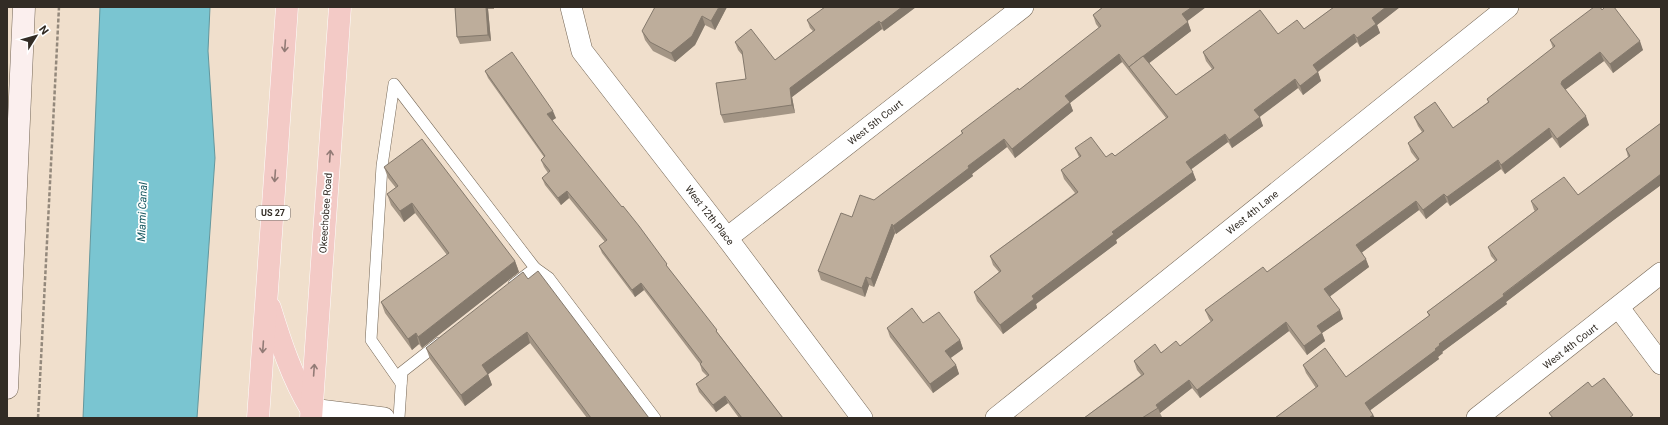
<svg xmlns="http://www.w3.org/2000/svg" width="1668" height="425" viewBox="0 0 1668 425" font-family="Roboto,sans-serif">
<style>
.water{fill:#7ac5d1;stroke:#64979d}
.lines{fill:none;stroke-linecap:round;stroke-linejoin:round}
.lane-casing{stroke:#746655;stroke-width:12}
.street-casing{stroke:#746655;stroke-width:22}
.secondary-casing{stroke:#746655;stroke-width:23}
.highway-casing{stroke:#fff;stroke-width:23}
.path{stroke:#94897c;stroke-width:2.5;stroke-dasharray:4 2;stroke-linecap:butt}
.lane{stroke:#fff;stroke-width:11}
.street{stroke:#fff;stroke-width:21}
.secondary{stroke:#fbefee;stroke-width:22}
.highway{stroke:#f3cac6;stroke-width:22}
.wall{fill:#a39585}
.shaded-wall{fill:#84796c}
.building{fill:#bdad9b;stroke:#84796c}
.oneway{stroke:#927b76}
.labels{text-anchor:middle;stroke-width:3.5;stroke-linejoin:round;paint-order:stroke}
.shield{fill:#fff;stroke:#706b66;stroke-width:1}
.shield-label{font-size:9px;font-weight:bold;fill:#322c25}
.street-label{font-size:10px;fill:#322c25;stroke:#fff}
.water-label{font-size:11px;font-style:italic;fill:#13555e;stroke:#fff}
</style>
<rect width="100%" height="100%" fill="#f0dfcc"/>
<polygon class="water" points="100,7 210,7 208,51 215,158 197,418 83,418"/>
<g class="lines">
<defs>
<g id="lane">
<polyline points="535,268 549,278 655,418"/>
<polyline points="401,383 371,340 382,166 394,84 535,268 514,284"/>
<polyline points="399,418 402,372 439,343"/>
</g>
<g id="street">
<polyline points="571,7 582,51 727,238 862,418"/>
<polyline points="727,238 1023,7"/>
<polyline points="1619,308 1661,364"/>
<polyline points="311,409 384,418"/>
<polyline points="996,418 1508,7"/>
<polyline points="1477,418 1661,273"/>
</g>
<polyline id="secondary" points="7,388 24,7"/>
<g id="highway">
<path d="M270,308C281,344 292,377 311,409"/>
<polyline points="258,418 287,7"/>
<polyline points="311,418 340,7"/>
</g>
</defs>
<use href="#lane" class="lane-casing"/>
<use href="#street" class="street-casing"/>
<use href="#secondary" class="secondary-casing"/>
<use href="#highway" class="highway-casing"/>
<polyline class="path" points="38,418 59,7"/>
<use href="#lane" class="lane"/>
<use href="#street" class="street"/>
<use href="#secondary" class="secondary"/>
<use href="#highway" class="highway"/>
</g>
<g class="wall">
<polygon points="455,7 494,7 494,9 488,9 491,41 460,44 457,37"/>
<polygon points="727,7 715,30 705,25 695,45 675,62 653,51 645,40 642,31"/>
<polygon points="916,7 884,31 882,29 792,97 795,113 724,123 721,115 746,79 743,56 738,50 735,42 775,60 813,31 810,28 807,20"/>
<polygon points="1103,7 1206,7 1187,21 1191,31 1149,63 1176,95 1212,69 1206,61 1203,52 1278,34 1304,29 1334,7 1400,7 1377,25 1380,33 1360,47 1357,42 1318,72 1321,81 1303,95 1298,88 1259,117 1263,126 1232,148 1228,142 1191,169 1196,180 1116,240 1117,243 1036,304 1037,308 1003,334 977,301 974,292 999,272 993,265 990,256 1075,193 1064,179 1061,170 1079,157 1075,148 1106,157 1115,156 1166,118 1122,62 1070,103 1073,111 1015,158 1007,147 972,174 973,176 896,234 895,233 874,287 869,285 865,297 821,280 818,271 852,217 962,134 961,131 1019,90 1099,28 1096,24 1093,15"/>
<polygon points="1602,10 1643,50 1613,73 1604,61 1565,90 1589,125 1560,148 1552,137 1505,174 1501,169 1450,206 1447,202 1426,219 1419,210 1362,252 1369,267 1330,296 1343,319 1322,333 1325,341 1307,355 1289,331 1200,398 1192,388 1160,413 1162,417 1160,418 1084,418 1141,375 1137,370 1134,361 1180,346 1211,322 1209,319 1205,310 1267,272 1417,160 1411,152 1408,143 1422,132 1418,126 1414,117 1453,128 1488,102 1487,99 1553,48 1550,40"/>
<polygon points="485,71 556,118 552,120 669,269 783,418 739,418 728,403 716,412 699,392 696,384 707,376 702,371 700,364 644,290 635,297 602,253 599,246 605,242 569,198 561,205 545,185 542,178 548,173 544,167 541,160 544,157 488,78"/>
<polygon points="1661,123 1661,185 1615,219 1506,302 1507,304 1442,352 1443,353 1438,357 1439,359 1370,410 1373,415 1375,418 1275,418 1316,388 1306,373 1303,365 1346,377 1429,316 1427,312 1495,261 1491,256 1488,247 1535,211 1534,210 1531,201 1578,195 1628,157 1626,149"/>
<polygon points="384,167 515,261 519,272 422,348 419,344 412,350 385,313 381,302 447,255 415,213 404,222 391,205 387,194 396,188 388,178"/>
<polygon points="528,279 649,418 587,418 530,343 488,374 492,385 465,406 430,359 426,348"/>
<polygon points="923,323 960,340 963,349 950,358 956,365 959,374 933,393 890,337 887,328"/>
</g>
<g class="shaded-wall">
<polygon points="486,7 488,7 488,9 491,41 488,35"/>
<polygon points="719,7 727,7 715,30 711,21"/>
<polygon points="902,7 916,7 884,31 881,23"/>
<polygon points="1192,7 1206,7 1185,23 1182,14"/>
<polygon points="1386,7 1400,7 1377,25 1380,33 1360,47 1357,38 1372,18"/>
<polygon points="702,16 705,25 695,45 675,62 671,53"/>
<polygon points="879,21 882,29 792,97 795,113 792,105 790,88"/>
<polygon points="1188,22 1191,31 1135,74 1129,67 1132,75 1129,67"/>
<polygon points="1354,34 1357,42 1316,73 1313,65"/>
<polygon points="1640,41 1643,50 1613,73 1610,64"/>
<polygon points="1600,52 1604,61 1565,90 1561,84 1562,81"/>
<polygon points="1119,54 1122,62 1070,103 1073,111 1015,158 1012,149 1065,96"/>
<polygon points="1318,72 1321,81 1303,95 1300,86"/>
<polygon points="1295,79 1298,88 1257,119 1254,110"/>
<polygon points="553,111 556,118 550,122 547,114"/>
<polygon points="1586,116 1589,125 1560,148 1557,139"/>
<polygon points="1260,117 1263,126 1232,148 1229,140"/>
<polygon points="1549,128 1552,137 1505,174 1501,165"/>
<polygon points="1225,134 1228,142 1189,171 1186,162"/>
<polygon points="1004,139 1007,147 972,174 973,176 896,234 893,226 968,166"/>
<polygon points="1498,160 1501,169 1450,206 1447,197"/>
<polygon points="1193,172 1196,180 1116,240 1117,243 1036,304 1037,308 1003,334 1000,325 1032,296 1112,232"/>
<polygon points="1661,174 1661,185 1615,219 1506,302 1507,304 1442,352 1443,353 1438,357 1439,359 1368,412 1365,403 1435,349 1439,344 1612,211"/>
<polygon points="567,191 569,198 561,205 558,198"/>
<polygon points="1444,194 1447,202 1426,219 1423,210"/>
<polygon points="1416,201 1419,210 1360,254 1356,245"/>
<polygon points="412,203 415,213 404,222 400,211"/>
<polygon points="892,224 895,233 874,287 871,279"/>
<polygon points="1366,259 1369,267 1328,298 1324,289"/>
<polygon points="515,261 519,272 422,348 418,337"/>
<polygon points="866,277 869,285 865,297 862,288"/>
<polygon points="641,283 644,290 635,297 632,290"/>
<polygon points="1340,310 1343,319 1322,333 1325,341 1307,355 1304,346 1317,326"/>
<polygon points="1286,322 1289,331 1200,398 1197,390"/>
<polygon points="527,332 530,343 486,376 482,365"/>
<polygon points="416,333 419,344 412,350 408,339"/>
<polygon points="960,340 963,349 948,360 945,351"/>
<polygon points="956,365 959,374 933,393 930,384"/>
<polygon points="488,374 492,385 465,406 461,395"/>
<polygon points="1189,380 1192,388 1160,413 1158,408 1156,405"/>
<polygon points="725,396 728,403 716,412 713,405"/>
<polygon points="1373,415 1375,418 1369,418"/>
</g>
<g class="building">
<polygon points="455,7 486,7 488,35 457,37"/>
<polygon points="655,7 719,7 711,21 702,16 692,36 671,53 650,42 642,31"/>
<polygon points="825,7 902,7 881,23 879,21 790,88 792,105 721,115 716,83 746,79 742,51 735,42 751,29 775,60 815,30 807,20"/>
<polygon points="1103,7 1192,7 1182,14 1188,22 1129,67 1119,54 1065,96 1070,102 1012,149 1004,139 968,166 969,168 893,226 892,224 871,279 866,277 862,288 818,271 841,213 852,217 860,195 874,200 963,133 961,131 1018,88 1019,90 1101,26 1093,15"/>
<polygon points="1334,7 1386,7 1372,18 1376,24 1357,38 1354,34 1313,65 1318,72 1300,86 1295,79 1254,110 1260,117 1229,140 1225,134 1186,162 1193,172 1112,232 1114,234 1032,296 1034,299 1000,325 974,292 1001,271 990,256 1078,192 1061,170 1081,156 1075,148 1091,137 1106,157 1112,153 1115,156 1168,117 1129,67 1143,56 1176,95 1214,68 1203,52 1260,10 1278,34 1297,20 1304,29"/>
<polygon points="1594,7 1600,7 1602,10 1605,7 1614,7 1640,41 1610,64 1600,52 1562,81 1561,84 1586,116 1557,139 1549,128 1501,165 1498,160 1447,197 1444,194 1423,210 1416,201 1356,245 1366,259 1324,289 1340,310 1317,326 1322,333 1304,346 1286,322 1197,390 1189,380 1156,405 1158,408 1142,418 1084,418 1144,374 1134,361 1155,344 1161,353 1176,341 1180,346 1213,320 1205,310 1263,267 1267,272 1419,159 1408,143 1424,131 1414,117 1435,102 1453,128 1489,102 1487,99 1555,46 1550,40"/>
<polygon points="512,52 553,111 547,114 622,207 623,206 639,226 667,264 666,265 717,330 716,331 783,418 742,418 725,396 713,405 696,384 709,375 700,364 702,362 641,283 632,290 599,246 607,240 567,191 558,198 542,178 550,171 541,160 545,156 485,71"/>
<polygon points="1661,123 1661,174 1612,211 1503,294 1504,296 1439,344 1440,345 1435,349 1436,350 1365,403 1373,415 1369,418 1275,418 1318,386 1303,365 1325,348 1346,377 1430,315 1427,312 1497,260 1488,247 1538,209 1531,201 1564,177 1578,195 1630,156 1626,149"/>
<polygon points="422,139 515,261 418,337 416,333 408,339 381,302 449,253 412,203 400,211 387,194 398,186 384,167"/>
<polygon points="538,271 649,418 591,418 527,332 482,365 488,374 461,395 426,348 523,272 528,279"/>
<polygon points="912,308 923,323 939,312 960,340 945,351 956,365 930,384 887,328"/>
<polygon points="1604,378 1633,415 1629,418 1553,418 1549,413 1588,382 1592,387"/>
</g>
<defs><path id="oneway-shaft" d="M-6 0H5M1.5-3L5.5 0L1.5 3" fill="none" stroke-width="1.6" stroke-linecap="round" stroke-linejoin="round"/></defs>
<g class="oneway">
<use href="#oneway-shaft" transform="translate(285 46) rotate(94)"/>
<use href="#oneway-shaft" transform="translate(330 156) rotate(-86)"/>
<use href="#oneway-shaft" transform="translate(275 176) rotate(94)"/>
<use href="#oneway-shaft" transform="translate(263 347) rotate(94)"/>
<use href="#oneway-shaft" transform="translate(314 370) rotate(-86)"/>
</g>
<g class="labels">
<rect class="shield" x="256" y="206" width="34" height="14" rx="3"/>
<g class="shield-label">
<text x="273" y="216">US 27</text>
</g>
<g class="street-label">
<text transform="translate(875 122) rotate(-38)" y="4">West 5th Court</text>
<text transform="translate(1252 212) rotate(-39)" y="4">West 4th Lane</text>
<text transform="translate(325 213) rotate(-86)" y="4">Okeechobee Road</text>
<text transform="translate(710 215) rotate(52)" y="4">West 12th Place</text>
<text transform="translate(1570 346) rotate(-38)" y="4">West 4th Court</text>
</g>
<g class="water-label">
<text transform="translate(142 212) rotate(-88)" y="4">Miami Canal</text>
</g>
</g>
<rect width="1668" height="425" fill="none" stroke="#322c25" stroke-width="16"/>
<g transform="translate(36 36) rotate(53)" stroke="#ffffff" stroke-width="3" paint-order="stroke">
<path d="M0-3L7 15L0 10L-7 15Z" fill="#322c25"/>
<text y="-6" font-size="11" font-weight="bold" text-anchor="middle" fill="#322c25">N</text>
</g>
</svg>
